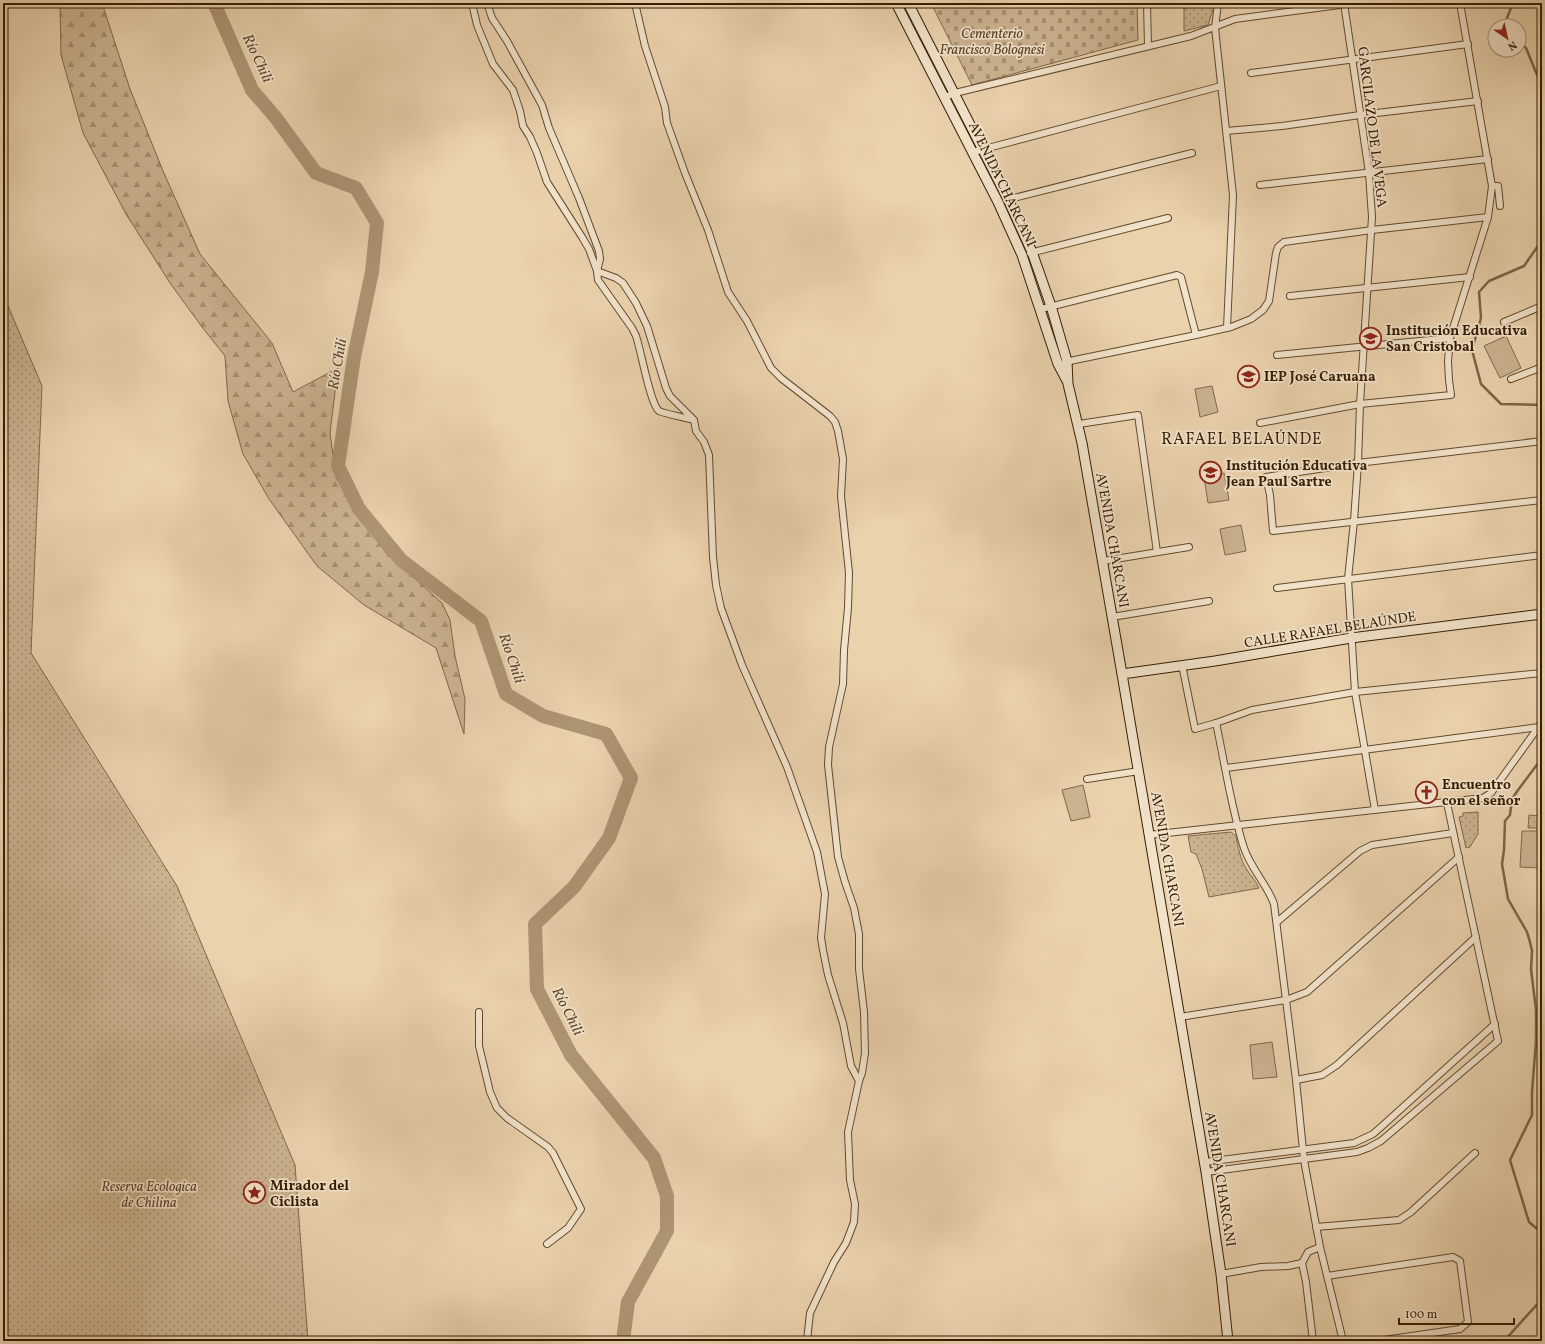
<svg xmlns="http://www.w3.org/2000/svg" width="1545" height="1344" viewBox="0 0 1545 1344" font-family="Vollkorn,serif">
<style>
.grass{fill:#cbb390;stroke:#806849}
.forest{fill:url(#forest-firs);stroke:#806849}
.cemetery{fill:url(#cemetery-stones);stroke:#806849}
.park{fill:url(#park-dots);stroke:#806849}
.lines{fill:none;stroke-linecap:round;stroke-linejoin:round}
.stream{stroke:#7d6446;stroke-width:2.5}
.river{stroke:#ad9473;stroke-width:14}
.street-casing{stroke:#634a2d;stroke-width:8}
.secondary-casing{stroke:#361d02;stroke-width:11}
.street{stroke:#f1e2ca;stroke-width:6}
.secondary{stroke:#f1e2ca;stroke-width:9}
.labels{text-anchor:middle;stroke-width:3.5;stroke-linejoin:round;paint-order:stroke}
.park-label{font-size:14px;font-style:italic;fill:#5b4226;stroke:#f1e2ca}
.street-label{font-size:14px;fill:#361d02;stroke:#f1e2ca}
.poi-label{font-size:14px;font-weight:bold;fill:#361d02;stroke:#f1e2ca;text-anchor:start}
.water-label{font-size:15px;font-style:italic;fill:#60472a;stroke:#f1e2ca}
.quarter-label{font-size:16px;letter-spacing:1px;fill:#361d02;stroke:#f1e2ca}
</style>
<defs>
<pattern id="forest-firs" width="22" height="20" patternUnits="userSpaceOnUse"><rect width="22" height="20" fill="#cbb390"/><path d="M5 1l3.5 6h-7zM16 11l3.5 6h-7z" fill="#a69173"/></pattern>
<pattern id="cemetery-stones" width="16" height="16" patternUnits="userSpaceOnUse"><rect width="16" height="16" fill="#cbb390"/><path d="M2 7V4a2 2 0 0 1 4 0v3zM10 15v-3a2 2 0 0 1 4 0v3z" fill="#a69173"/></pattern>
<pattern id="park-dots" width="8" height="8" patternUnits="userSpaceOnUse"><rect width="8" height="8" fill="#cbb390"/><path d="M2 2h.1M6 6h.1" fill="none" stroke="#a69173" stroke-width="1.8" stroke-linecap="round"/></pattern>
</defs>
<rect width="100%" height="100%" fill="#ead2ad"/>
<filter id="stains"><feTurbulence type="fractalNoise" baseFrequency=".005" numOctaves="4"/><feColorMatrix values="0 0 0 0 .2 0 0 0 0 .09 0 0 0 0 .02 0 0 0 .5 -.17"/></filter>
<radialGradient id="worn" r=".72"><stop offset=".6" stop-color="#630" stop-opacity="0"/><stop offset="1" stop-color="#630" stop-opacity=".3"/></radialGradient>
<g class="grass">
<polygon points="1506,336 1521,368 1500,378 1484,346"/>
<polygon points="1212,386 1218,412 1200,417 1195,389"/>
<polygon points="1224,473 1229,500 1208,503 1204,477"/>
<polygon points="1241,525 1246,551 1225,555 1220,529"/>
<polygon points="1083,785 1090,817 1071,821 1062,790"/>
<polygon points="1522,831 1542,831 1542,868 1520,867"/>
<polygon points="1272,1042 1277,1077 1253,1079 1250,1045"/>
</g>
<polygon class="forest" points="60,3 102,3 130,89 163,171 200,254 272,343 293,392 338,368 330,433 336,478 358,514 386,553 442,603 450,620 455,656 465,699 464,734 436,648 364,605 317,566 269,499 243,454 228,401 225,356 202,327 170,283 126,214 83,133 61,55"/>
<polygon class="cemetery" points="931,3 1137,3 1138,40 972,85"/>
<g class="park">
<polygon points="1196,3 1215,3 1208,25 1184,31 1184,8 1195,7"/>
<polygon points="3,294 42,386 31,653 177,886 295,1165 308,1341 3,1341"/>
<polygon points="1478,812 1478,834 1470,847 1466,848 1459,817 1463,816 1463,813"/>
<polygon points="1529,815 1542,816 1542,828 1528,828"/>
<path d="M1231,832L1236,836C1238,847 1240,859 1247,870C1251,876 1256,881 1259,888L1209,897L1202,869L1196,854L1191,852L1188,836Z"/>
</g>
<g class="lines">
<g class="stream">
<polyline points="1508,26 1507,18 1513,3"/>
<polyline points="1519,41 1526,48 1542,87"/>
<polyline points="1542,240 1524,266 1489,281 1479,292 1481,318 1472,350 1481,384 1501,404 1542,405"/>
<polyline points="1542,758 1518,790 1512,799 1510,815 1505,821 1504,850 1502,864 1508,899 1527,932 1530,942 1532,951 1531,969 1536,1010 1536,1041 1532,1092 1532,1115 1510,1160 1529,1222 1542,1233"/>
<polyline points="1504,1341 1542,1299"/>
</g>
<polyline class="river" points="214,3 252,90 276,118 316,173 356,188 377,223 372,272 354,357 338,466 359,509 401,560 481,621 506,694 543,716 606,734 631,778 609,838 574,887 535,924 537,989 571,1055 654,1158 667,1196 667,1231 628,1302 623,1341"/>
<defs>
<g id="street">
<polyline points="472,3 477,25 493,64 513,90 520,111 523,126 530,137 537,153 547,182 582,237 589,249 597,271 616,278 623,283 636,303 647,326 666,388 670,396 694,420 696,431 704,442 709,455 713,557 716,585 721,608 742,665 787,767 817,852 825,894 821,938 823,950 828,975 843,1023 851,1066 859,1081 848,1132 850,1180 855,1204 854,1222 846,1243 834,1262 810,1313 807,1341"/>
<path d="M487,3L492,18L507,41L542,105L549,128L579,198L599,251L600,259L597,271L598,280L632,328L636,336C641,350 650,404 659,411C665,414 684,417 693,420"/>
<polyline points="635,3 645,46 665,107 667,123 685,173 708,230 728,292 747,321 771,368 781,378 830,416 835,422 838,431 843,459 841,496 849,573 848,608 844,650 843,684 829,747 828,765 838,857 845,882 854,908 859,934 859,969 864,1012 865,1053 862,1073 859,1081"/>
<polyline points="1147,3 1148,46"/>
<polyline points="1218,3 1215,28 1233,195 1227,328"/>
<polyline points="1344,3 1369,173 1372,217 1360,404 1358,463 1354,521 1348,579 1355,692 1375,810"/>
<polyline points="1251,73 1468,44"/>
<polyline points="945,97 955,93 1191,36 1235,19 1355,3"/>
<polyline points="1226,131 1282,126 1360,115 1478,101"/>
<polyline points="973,152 1221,86"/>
<polyline points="1260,185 1488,159"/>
<polyline points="1492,186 1498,186 1500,206"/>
<polyline points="1006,200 1192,153"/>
<polyline points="1030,253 1168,218"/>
<polyline points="1290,296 1470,277"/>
<polyline points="1041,309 1177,275 1181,277 1196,335"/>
<polyline points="1504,322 1542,306"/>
<polyline points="1277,355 1450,338"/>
<polyline points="1065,362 1196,335 1231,327 1251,319 1263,310 1269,301 1276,253 1278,247 1284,242 1372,230 1488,217"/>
<polyline points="1511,379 1542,367"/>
<polyline points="1260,423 1360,404 1451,395 1449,380 1448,361 1450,338 1488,217 1492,186 1460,3"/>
<polyline points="1079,424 1138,415 1157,552"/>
<polyline points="1542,441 1358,463 1266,477 1270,495 1273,531 1542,500"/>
<polyline points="1103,561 1189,547"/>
<polyline points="1277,588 1542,555"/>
<polyline points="1112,617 1209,601"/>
<polyline points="1182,665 1195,729 1216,723 1252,710 1355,692 1542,673"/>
<path d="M1216,723C1225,764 1231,808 1244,848C1251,869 1267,884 1274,904L1296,1080L1304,1160L1320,1247L1343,1341"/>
<polyline points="1226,768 1539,727"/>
<polyline points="1087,779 1139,771"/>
<polyline points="1149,835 1483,798 1491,793 1542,722"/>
<polyline points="1277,922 1360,851 1372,845 1453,833"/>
<polyline points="479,1012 479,1046 490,1092 497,1108 507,1118 548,1147 553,1153 581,1209 568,1228 547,1244"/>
<polyline points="1180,1017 1286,1000 1307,992 1459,857"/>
<polyline points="1296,1080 1322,1075 1337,1065 1476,937"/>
<polyline points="1205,1162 1354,1143 1373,1134 1381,1127 1495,1024"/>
<polyline points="1206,1172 1357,1152 1368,1148 1381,1141 1498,1041 1447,803"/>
<polyline points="1541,1177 1542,1157"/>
<polyline points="1316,1227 1399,1220 1411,1212 1475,1153"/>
<polyline points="1221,1274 1261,1267 1288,1266 1302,1263"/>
<polyline points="1327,1276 1453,1257 1460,1261 1468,1322 1460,1329 1377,1341"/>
<polyline points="1313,1341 1306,1282 1302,1263 1308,1252 1320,1247"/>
</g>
<g id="secondary">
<polyline points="896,3 998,202 1022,255 1058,364 1067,381"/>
<polyline points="908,3 1008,199 1032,252 1051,306 1067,361 1068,384 1082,443 1122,674 1206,1172 1221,1274 1228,1341"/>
<polyline points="1122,674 1215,661 1351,638 1542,614"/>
</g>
</defs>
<use href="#street" class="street-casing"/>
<use href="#secondary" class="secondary-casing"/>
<use href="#street" class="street"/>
<use href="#secondary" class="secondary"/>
</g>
<defs>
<symbol id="school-ring" viewBox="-11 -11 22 22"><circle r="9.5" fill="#f1e2ca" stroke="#8f2418" stroke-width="1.5"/><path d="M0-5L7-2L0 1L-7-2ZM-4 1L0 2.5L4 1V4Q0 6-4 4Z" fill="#8f2418"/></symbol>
<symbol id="church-ring" viewBox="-11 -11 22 22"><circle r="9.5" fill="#f1e2ca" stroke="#8f2418" stroke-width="1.5"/><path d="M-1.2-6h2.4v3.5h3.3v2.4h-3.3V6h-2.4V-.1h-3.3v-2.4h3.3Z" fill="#8f2418"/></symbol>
<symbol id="sight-ring" viewBox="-11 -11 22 22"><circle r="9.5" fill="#f1e2ca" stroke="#8f2418" stroke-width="1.5"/><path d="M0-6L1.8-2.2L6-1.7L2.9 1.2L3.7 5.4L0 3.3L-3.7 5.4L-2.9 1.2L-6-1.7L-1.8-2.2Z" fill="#8f2418"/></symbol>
</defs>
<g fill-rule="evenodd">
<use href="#school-ring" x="1358" y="326" width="25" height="25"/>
<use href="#school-ring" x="1236" y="364" width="25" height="25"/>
<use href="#school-ring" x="1198" y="460" width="25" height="25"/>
<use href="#church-ring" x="1414" y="780" width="25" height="25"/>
<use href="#sight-ring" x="242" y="1180" width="25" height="25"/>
</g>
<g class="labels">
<g class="park-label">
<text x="992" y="38">Cementerio<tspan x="992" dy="16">Francisco Bolognesi</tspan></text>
<text x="149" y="1191">Reserva Ecologica<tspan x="149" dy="16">de Chilina</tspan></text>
</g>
<g class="street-label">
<text transform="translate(1373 127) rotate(83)" y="5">GARCILAZO DE LA VEGA</text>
<text transform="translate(1003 184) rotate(64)" y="5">AVENIDA CHARCANI</text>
<text transform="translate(1113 540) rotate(80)" y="5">AVENIDA CHARCANI</text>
<text transform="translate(1330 629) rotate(-9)" y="5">CALLE RAFAEL BELAÚNDE</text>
<text transform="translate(1168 859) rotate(80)" y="5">AVENIDA CHARCANI</text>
<text transform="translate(1221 1179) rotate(81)" y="5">AVENIDA CHARCANI</text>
</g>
<g class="poi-label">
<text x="1386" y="335">Institución Educativa<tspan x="1386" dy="16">San Cristobal</tspan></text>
<text x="1264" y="381">IEP José Caruana</text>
<text x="1226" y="470">Institución Educativa<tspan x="1226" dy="16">Jean Paul Sartre</tspan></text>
<text x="1442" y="789">Encuentro<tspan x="1442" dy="16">con el señor</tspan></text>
<text x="270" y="1190">Mirador del<tspan x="270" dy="16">Ciclista</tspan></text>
</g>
<g class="water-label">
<text transform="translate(258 58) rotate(65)" y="5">Río Chili</text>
<text transform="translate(337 364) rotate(-80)" y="5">Río Chili</text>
<text transform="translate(512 658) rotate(71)" y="5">Río Chili</text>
<text transform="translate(568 1011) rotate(63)" y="5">Río Chili</text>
</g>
<g class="quarter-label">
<text x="1242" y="444">RAFAEL BELAÚNDE</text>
</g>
</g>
<rect width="1545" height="1344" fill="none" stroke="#ead2ad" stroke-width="16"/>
<rect x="4" y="4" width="1537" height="1336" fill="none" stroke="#361d02" stroke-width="2"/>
<rect x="8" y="8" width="1529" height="1328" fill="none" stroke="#361d02"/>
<g transform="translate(1507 38) rotate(146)"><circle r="19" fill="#f1e2ca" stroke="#a6937a"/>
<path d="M0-3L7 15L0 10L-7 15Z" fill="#8f2418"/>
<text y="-6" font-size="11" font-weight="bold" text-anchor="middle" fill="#361d02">N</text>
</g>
<path d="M1399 1318v6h115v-6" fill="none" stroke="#361d02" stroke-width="2"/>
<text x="1405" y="1318" font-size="12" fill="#361d02" stroke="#f1e2ca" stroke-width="3" paint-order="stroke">100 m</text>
<rect width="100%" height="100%" filter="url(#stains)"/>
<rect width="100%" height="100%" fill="url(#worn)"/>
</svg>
